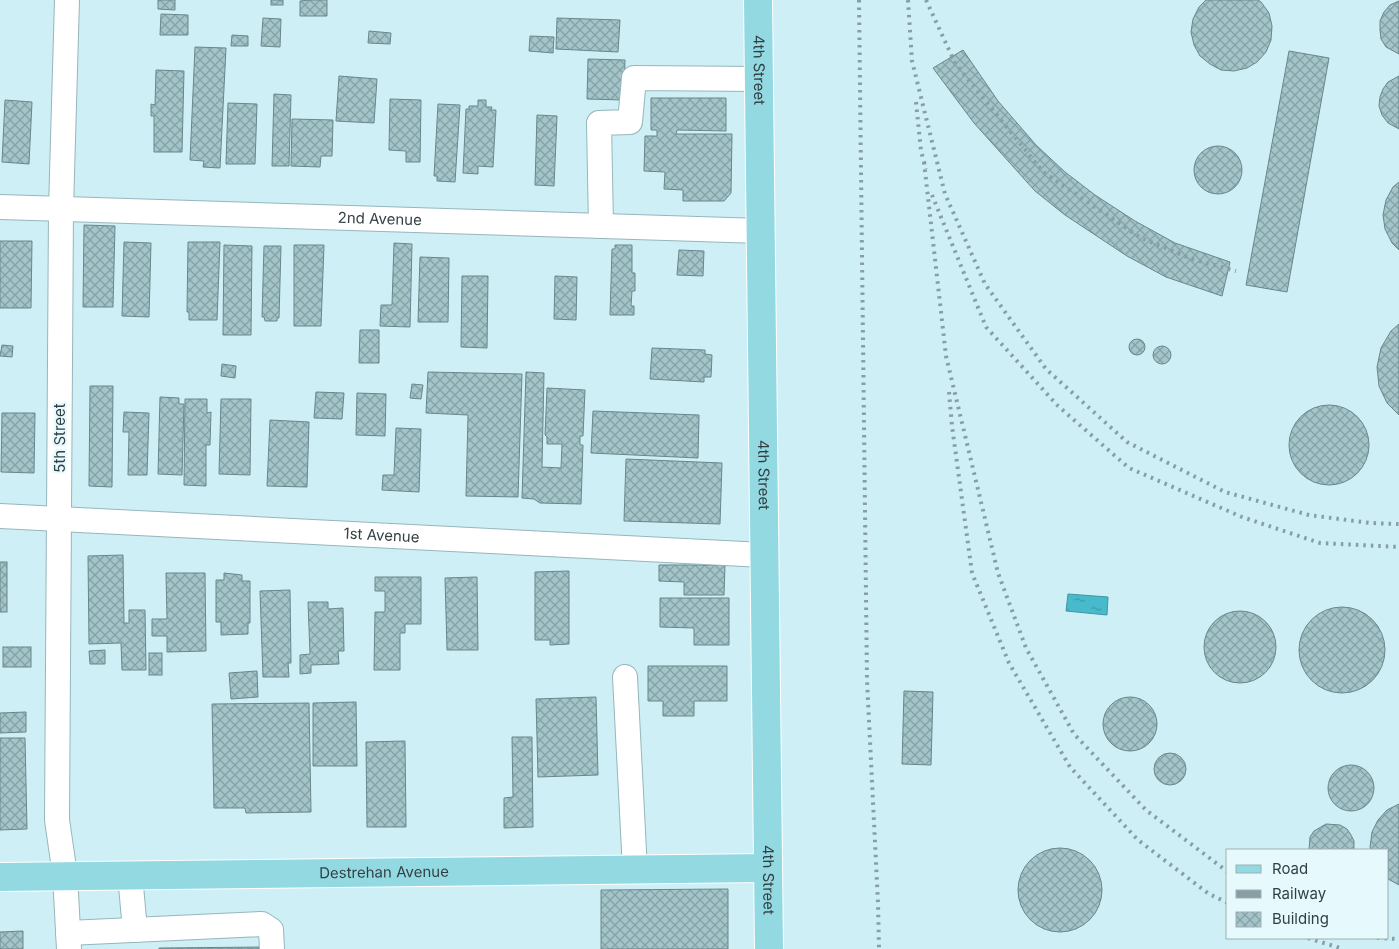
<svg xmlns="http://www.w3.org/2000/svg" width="1399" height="949" viewBox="0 0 1399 949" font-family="Inter,sans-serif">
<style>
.water{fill:url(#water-ripples);stroke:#4196a2}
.building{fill:url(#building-cross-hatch);stroke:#68878c}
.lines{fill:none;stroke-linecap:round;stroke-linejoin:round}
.minor-casing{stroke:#96b6bc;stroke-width:26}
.major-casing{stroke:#fff;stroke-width:30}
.minor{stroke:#fff;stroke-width:24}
.major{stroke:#93d9e2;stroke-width:28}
.rail{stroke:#879fa4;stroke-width:4;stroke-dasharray:2.5 5;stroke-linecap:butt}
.labels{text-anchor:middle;stroke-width:4.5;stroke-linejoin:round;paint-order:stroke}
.street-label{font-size:15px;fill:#323f42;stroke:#e6fafd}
</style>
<defs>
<pattern id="water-ripples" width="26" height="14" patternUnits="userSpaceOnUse" patternTransform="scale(1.25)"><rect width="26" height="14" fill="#47bbcb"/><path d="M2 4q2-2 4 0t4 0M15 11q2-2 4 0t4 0" fill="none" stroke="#3c99a6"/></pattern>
<pattern id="building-cross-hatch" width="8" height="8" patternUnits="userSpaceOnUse" patternTransform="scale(1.25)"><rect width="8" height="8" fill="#a3c4c9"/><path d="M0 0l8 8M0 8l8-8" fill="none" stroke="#85a1a5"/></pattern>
</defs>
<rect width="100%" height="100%" fill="#cdeff5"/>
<polygon class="water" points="1068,594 1108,597 1107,615 1066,611"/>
<g class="building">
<polygon points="158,0 175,0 175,10 158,9"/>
<rect x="271" y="0" width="12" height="5"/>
<polygon points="310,0 327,0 327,16 300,16 300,1"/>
<polygon points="1206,0 1258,0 1261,2 1269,13 1272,26 1271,40 1266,52 1257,62 1247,68 1234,71 1221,70 1210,64 1200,56 1194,45 1191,32 1193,19 1199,7"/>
<polygon points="1399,1 1399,54 1386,47 1381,39 1380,30 1380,21 1384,12 1390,5"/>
<polygon points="161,14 188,15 188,35 160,35"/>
<polygon points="263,18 281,19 280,47 261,46"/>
<polygon points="557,18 620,20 618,52 556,49"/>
<polygon points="369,31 391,33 390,44 368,43"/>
<polygon points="232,35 248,36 248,46 231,46"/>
<polygon points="530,36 554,37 553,53 529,51"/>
<polygon points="195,47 226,48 220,168 203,167 204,161 190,160"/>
<polygon points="963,50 998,101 1036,145 1065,172 1095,195 1135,221 1175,243 1230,262 1222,296 1166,277 1127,256 1065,215 1035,191 974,123 933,68"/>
<polygon points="1289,51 1329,58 1287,292 1246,285"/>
<polygon points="588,59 625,60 624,100 587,99"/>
<polygon points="156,70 184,71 182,152 154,152 154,116 151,116 151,104 155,105"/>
<polygon points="339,76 377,79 374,123 336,121"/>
<polygon points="1399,76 1399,129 1388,123 1382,115 1379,106 1380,97 1383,89 1388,82"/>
<polygon points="274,94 291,95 289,166 272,166"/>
<polygon points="651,98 726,98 726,131 677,130 676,134 732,134 731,193 724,201 683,201 683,190 664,189 665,172 644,171 645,136 657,136 657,130 651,130"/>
<polygon points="390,99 421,100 420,162 406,162 406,151 389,150"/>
<polygon points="5,100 32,102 29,164 2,162"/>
<polygon points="478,100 486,100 486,107 492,107 491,110 496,110 493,167 478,166 478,174 463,173 466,109 469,109 469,106 478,106"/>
<polygon points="228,103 257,104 255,164 226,164"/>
<polygon points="438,104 460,105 455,182 437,181 437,176 434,176"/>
<polygon points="537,115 557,116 554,186 535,185"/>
<polygon points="292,119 333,120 332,156 321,156 320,167 291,166"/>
<circle cx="1218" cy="170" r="24"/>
<polygon points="1399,182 1399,250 1392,243 1385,229 1383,215 1386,200 1393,187"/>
<polygon points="84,225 115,226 113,307 83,307"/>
<polygon points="0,241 32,241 31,308 0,308"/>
<polygon points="124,242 151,243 149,317 122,316"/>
<polygon points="188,242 220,242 217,320 189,320 189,312 187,312"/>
<polygon points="394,243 412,244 410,327 380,326 381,305 392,305"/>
<polygon points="224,245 252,246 251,335 223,335"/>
<polygon points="294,245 324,245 321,326 294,326"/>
<polygon points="615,245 632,245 632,273 635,273 635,291 632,291 631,306 634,306 634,315 610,315 612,249 615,249"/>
<polygon points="264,246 281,246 279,318 277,318 277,321 265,321 264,317 262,317"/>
<polygon points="679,250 704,251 703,276 677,275"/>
<polygon points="420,257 449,258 448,322 418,322"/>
<polygon points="462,276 488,276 487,348 461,347"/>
<polygon points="555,276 577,277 576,320 554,319"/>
<polygon points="1399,324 1399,415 1387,403 1379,386 1377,367 1381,348 1391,331"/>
<polygon points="360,330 379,330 379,363 359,363"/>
<circle cx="1137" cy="347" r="8"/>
<polygon points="2,345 13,346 12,357 0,356"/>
<circle cx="1162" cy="355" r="9"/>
<polygon points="652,348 705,350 705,354 712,355 711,377 704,377 704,382 650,379"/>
<polygon points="222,364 236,366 235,378 221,376"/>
<polygon points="428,372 522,374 518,497 466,496 468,415 426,413"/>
<polygon points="526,372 544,373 542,467 561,468 562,444 547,444 547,437 545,435 547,388 585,390 583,436 580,436 580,445 583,445 581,504 540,503 534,499 522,498"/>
<polygon points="412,384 423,385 421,399 410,398"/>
<polygon points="90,386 113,386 112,487 89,486"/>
<polygon points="316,392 344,393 342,419 314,418"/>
<polygon points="357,393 386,394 385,436 356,435"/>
<polygon points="160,397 179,398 179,404 184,404 182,475 158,474"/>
<polygon points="185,399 207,399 207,413 211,412 210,445 206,445 206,486 184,485"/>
<polygon points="221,399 251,399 250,475 219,474"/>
<circle cx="1329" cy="445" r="40"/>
<polygon points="593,411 699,415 698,458 591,453"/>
<polygon points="124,412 149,413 147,475 128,475 129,432 123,432"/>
<polygon points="2,413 35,413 34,473 1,472"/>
<polygon points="270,420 309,422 307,487 267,486"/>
<polygon points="396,428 421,429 419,492 382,490 383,475 394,475"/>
<polygon points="626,459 722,463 720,524 624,521"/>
<polygon points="123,555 124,623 129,623 129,610 145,610 146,670 122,670 121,643 89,644 88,556"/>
<rect x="0" y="562" width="7" height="50"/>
<polygon points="659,565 725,565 724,595 684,595 684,582 659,581"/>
<polygon points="569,571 569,644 550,645 550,640 535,640 535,572"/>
<polygon points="166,573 205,573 206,651 167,652 167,636 152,636 152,619 167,619"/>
<polygon points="224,573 242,575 242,581 250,581 250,623 248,623 248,634 221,635 221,622 216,622 216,580 224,580"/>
<polygon points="375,577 421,577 421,624 405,624 405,633 400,633 400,670 374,670 375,612 385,612 385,591 375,591"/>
<polygon points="477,577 478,650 447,650 445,578"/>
<polygon points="290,590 291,663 288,663 289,677 263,677 260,591"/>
<polygon points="660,598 729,598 729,645 694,645 694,628 660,627"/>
<polygon points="308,602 328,602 328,609 343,608 344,651 338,651 339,664 311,665 311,673 300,674 300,655 310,654"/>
<circle cx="1342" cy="650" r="43"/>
<circle cx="1240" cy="647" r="36"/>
<rect x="3" y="647" width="28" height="20"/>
<polygon points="105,650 105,664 90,664 89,651"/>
<rect x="149" y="653" width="13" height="22"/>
<polygon points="648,666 727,666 727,701 694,701 694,716 663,716 663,701 648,701"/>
<polygon points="257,671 258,697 231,699 229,673"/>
<polygon points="904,691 933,692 931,765 902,764"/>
<polygon points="596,697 598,775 538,777 536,699"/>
<circle cx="1130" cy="724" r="27"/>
<polygon points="356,702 357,766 313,766 313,703"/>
<polygon points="309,703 311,812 246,813 245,808 214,808 212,704"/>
<polygon points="26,712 26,732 0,733 0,713"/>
<polygon points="512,737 532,737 533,827 504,828 504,798 513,797"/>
<polygon points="0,738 25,738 27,829 0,830"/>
<polygon points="405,741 406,827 367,827 366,742"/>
<circle cx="1170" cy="769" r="16"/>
<circle cx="1351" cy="788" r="23"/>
<polygon points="1399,804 1399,885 1388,879 1388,850 1371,850 1370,847 1372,832 1378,820 1387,810"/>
<polygon points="1326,824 1340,825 1347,829 1351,835 1354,841 1354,850 1309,850 1310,837 1314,831"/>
<circle cx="1060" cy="890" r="42"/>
<polygon points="728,889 728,949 601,949 601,890"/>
<polygon points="23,931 23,949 0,949 0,932"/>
<polygon points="264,947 264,949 159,949 159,948"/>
</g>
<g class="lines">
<defs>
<g id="minor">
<polyline points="67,0 61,209 57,820 65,875 69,949"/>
<path id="s1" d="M0,207L761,231"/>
<polyline points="601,226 599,123 630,122 634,78 759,79"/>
<path id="s2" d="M0,516L764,555"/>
<polyline points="625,677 635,870"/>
<polyline points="130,875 135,930"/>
<polyline points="68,933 262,924 271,930 272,949"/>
</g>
<g id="major">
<path id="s3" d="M758,0L769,949"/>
<path id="s4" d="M0,877L768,868"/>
</g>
</defs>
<use href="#minor" class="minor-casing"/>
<use href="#major" class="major-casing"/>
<use href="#minor" class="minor"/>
<use href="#major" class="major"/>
<g class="rail">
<polyline points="859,0 867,680 878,903 879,949"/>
<polyline points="908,0 912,61 945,194 985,284 1046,369 1127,442 1225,492 1309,515 1370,523 1399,524"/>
<polyline points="926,0 955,63 1043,172 1141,238 1192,259 1236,271"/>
<polyline points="916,102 921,151 926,169"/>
<polyline points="924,162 946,356 998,573 1026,648 1074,734 1146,810 1228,872"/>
<polyline points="932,195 986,327 1058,406 1129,468 1242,517 1320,543 1399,547"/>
<polyline points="949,392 952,426 972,573 1009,663 1070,767 1138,840 1209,894 1228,903"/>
<polyline points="1308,938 1343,949"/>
<polyline points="1377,938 1399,939"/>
</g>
</g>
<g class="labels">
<g class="street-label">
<text dy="5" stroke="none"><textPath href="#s3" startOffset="70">4th Street</textPath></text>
<text dy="5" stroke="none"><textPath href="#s1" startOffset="380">2nd Avenue</textPath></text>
<text transform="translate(60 438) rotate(-90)" y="5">5th Street</text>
<text dy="5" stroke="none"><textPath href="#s3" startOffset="475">4th Street</textPath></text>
<text dy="5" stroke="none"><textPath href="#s2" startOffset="382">1st Avenue</textPath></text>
<text dy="5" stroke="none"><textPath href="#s4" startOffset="384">Destrehan Avenue</textPath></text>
<text dy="5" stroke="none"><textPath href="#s3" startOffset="880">4th Street</textPath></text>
</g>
</g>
<rect x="1226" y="849" width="162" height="90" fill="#e6fafd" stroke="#9eafb2"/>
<rect x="1236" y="865" width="25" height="8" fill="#93d9e2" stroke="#9eafb2"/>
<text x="1272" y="874" font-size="15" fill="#323f42">Road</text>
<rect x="1236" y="890" width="25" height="8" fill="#879fa4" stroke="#9eafb2"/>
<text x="1272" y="899" font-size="15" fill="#323f42">Railway</text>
<rect x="1236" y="912" width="25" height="15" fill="url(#building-cross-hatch)" stroke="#9eafb2"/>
<text x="1272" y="924" font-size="15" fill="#323f42">Building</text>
</svg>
